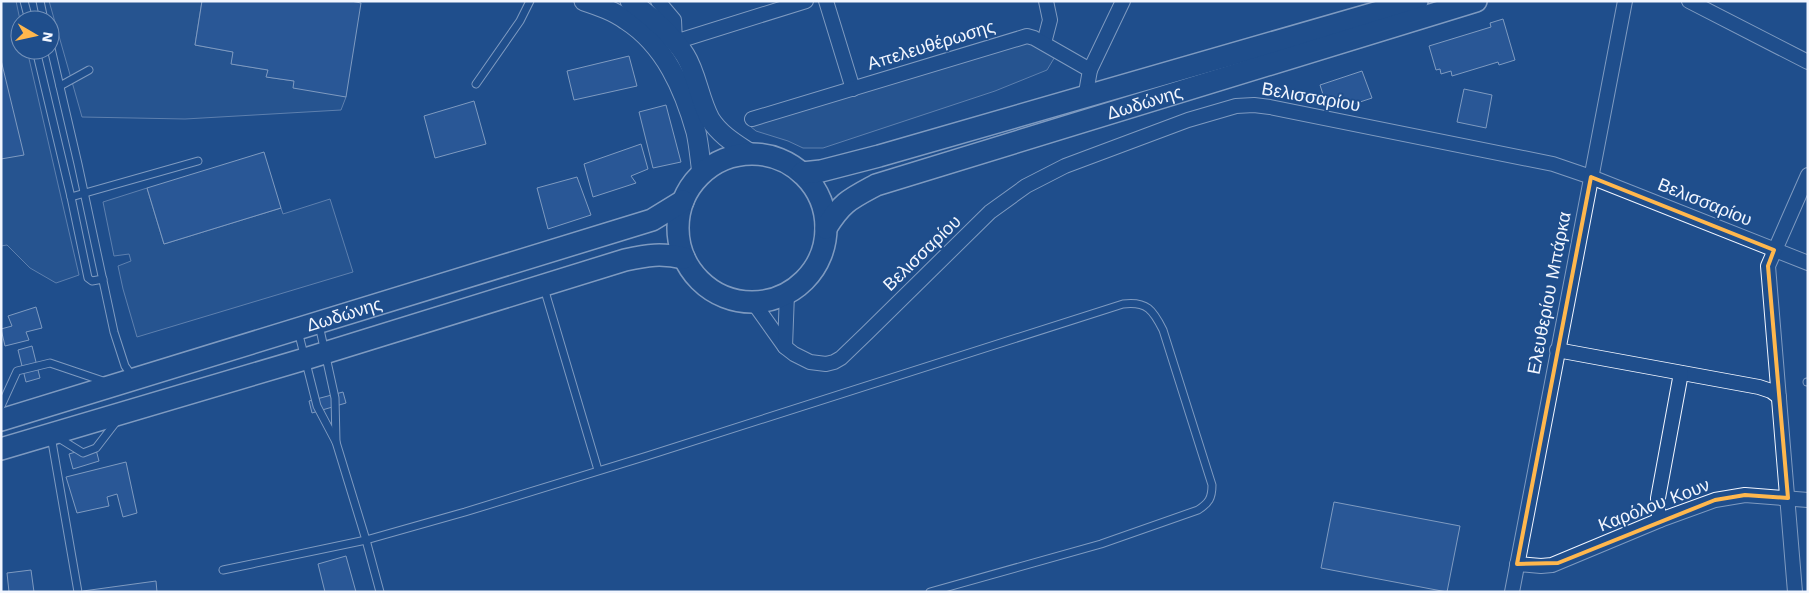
<svg xmlns="http://www.w3.org/2000/svg" width="1809" height="593" viewBox="0 0 1809 593" font-family="'Work Sans',sans-serif">
<style>
.built{fill:#305b95;stroke:#a8bbd7}
.building{fill:#3563a3;stroke:#f2f6ff}
.lines{fill:none;stroke-linecap:round;stroke-linejoin:round}
.service-casing{stroke:#f2f6ff;stroke-width:9}
.minor-casing{stroke:#f2f6ff;stroke-width:16}
.secondary-casing{stroke:#f2f6ff;stroke-width:21}
.primary-casing{stroke:#f2f6ff;stroke-width:24}
.service{stroke:#1f4e8c;stroke-width:7}
.minor{stroke:#1f4e8c;stroke-width:14}
.secondary{stroke:#1f4e8c;stroke-width:19}
.primary{stroke:#1f4e8c;stroke-width:21}
.marked{fill:none;stroke:#ffb74d;stroke-width:4;stroke-linejoin:round}
.labels{text-anchor:middle;stroke-width:4;stroke-linejoin:round;paint-order:stroke}
.street-label{font-size:18px;fill:#f2f6ff;stroke:#1f4e8c}
</style>
<rect width="100%" height="100%" fill="#1f4e8c"/>
<g class="built">
<polygon points="1,1 16,1 20,20 20,50 27,50 79,275 56,283 30,268 7,245 1,246"/>
<polygon points="49,1 202,1 195,45 233,52 232,64 268,70 267,77 294,81 346,97 341,110 185,119 82,117"/>
<polygon points="1030,41 1056,55 1047,70 995,91 823,148 803,148 788,141 756,131 750,126"/>
<polygon points="147,188 164,244 281,208 283,214 330,199 353,272 137,337 123,289 118,266 131,261 129,254 114,256 103,202"/>
</g>
<g class="building">
<polygon points="202,1 351,1 361,3 346,97 293,88 294,81 266,77 268,70 231,64 233,52 195,45"/>
<polygon points="1503,19 1515,60 1499,65 1498,62 1452,76 1451,71 1441,74 1440,69 1436,70 1429,46 1491,27 1490,23"/>
<polygon points="629,56 637,86 574,100 567,71"/>
<polygon points="1,60 24,155 1,159"/>
<polygon points="1362,71 1372,98 1348,106 1346,100 1327,107 1320,85"/>
<polygon points="1464,89 1492,95 1486,128 1457,122"/>
<polygon points="474,101 486,144 435,158 424,116"/>
<polygon points="666,105 681,162 653,168 639,112"/>
<polygon points="641,144 648,169 631,176 636,183 593,197 584,164"/>
<polygon points="264,152 281,208 164,244 147,188"/>
<polygon points="577,177 591,215 548,229 537,188"/>
<polygon points="36,307 42,328 26,332 29,340 5,346 1,329 12,326 8,316"/>
<polygon points="32,346 40,378 26,382 18,350"/>
<polygon points="343,392 346,403 312,413 309,401"/>
<polygon points="95,446 99,461 73,469 69,454"/>
<polygon points="126,462 137,513 123,517 117,494 107,497 109,506 77,513 66,477"/>
<polygon points="1334,502 1460,526 1447,592 1321,568"/>
<polygon points="346,556 356,592 325,592 318,564"/>
<polygon points="31,570 34,592 9,592 7,573"/>
<polygon points="156,581 157,592 83,592 83,591"/>
</g>
<g class="lines">
<defs>
<g id="service">
<polyline points="24,1 29,20"/>
<polyline points="40,1 44,20"/>
<polyline points="50,44 78,164 114,332 125,366 133,377"/>
<polyline points="36,50 71,197 88,278 92,281 103,279"/>
<polyline points="476,84 520,21 530,1"/>
<polyline points="60,86 89,70"/>
<polyline points="71,197 198,161"/>
<polyline points="544,288 598,470"/>
<polyline points="319,325 335,398 336,442"/>
<polyline points="298,331 317,406 336,442 366,540 380,592"/>
<polyline points="1807,382 1808,382"/>
<polyline points="1,406 17,371 50,363 106,382"/>
<polyline points="51,436 78,592"/>
<polyline points="57,437 83,453 96,448 116,422"/>
<path d="M223,570L366,540L465,512L647,456L1123,304C1147,301 1153,310 1163,330L1212,485C1212,498 1209,503 1198,510L1101,544L930,592"/>
</g>
<g id="minor">
<polyline points="658,1 674,20 675,42 806,1"/>
<polyline points="826,1 853,89"/>
<polyline points="1689,1 1808,62"/>
<polyline points="1044,43 1050,20 1046,1"/>
<polyline points="1090,70 1123,1"/>
<polyline points="752,119 1027,36 1034,38 1090,70 1087,87 1088,97"/>
<polyline points="753,302 785,347 794,354 810,362 826,364 834,362 841,358 867,333 990,212 1026,186 1065,166 1188,120 1236,106 1254,105 1270,107 1553,164 1591,177 1808,263"/>
<polyline points="785,347 787,293"/>
<polyline points="1557,350 1759,387 1771,391 1779,397"/>
<polyline points="1660,520 1658,510 1658,498 1681,373"/>
<polyline points="1517,564 1541,566 1552,565 1660,520 1715,500 1745,495 1808,500"/>
<polyline points="1512,592 1625,1"/>
<polyline points="1795,592 1768,266 1808,175"/>
</g>
<g id="secondary">
<path d="M584,1C599,6 614,11 626,20C665,45 684,89 696,132C699,145 700,160 702,173"/>
<path d="M630,1C651,16 671,33 685,55C697,74 699,99 710,119C720,135 736,144 751,154"/>
</g>
<g id="primary">
<circle cx="752" cy="228" r="74"/>
<polyline points="802,173 821,171 879,156 1417,1"/>
<path id="s1" d="M826,228C842,202 850,199 876,185L1476,1"/>
<path id="s2" d="M1,420L652,220L683,201"/>
<path d="M1,449L305,359L625,260C648,255 661,253 684,258"/>
</g>
</defs>
<use href="#service" class="service-casing"/>
<use href="#minor" class="minor-casing"/>
<use href="#secondary" class="secondary-casing"/>
<use href="#primary" class="primary-casing"/>
<use href="#service" class="service"/>
<use href="#minor" class="minor"/>
<use href="#secondary" class="secondary"/>
<use href="#primary" class="primary"/>
</g>
<path d="M0 0H1809V593H0ZM1591,177L1774,250L1768,266L1788,498L1745,495L1715,500L1558,563L1517,564Z" fill="#1f4e8c" fill-opacity=".55" fill-rule="evenodd"/>
<path class="marked" d="M1591,177L1774,250L1768,266L1788,498L1745,495L1715,500L1558,563L1517,564Z"/>
<g class="labels">
<g class="street-label">
<text transform="translate(931 45) rotate(-17)" y="6">Απελευθέρωσης</text>
<text transform="translate(1311 97) rotate(10)" y="6">Βελισσαρίου</text>
<text dy="6" stroke="none"><textPath href="#s1" startOffset="348">Δωδώνης</textPath></text>
<text transform="translate(1705 202) rotate(22)" y="6">Βελισσαρίου</text>
<text transform="translate(922 253) rotate(-44)" y="6">Βελισσαρίου</text>
<text transform="translate(1549 293) rotate(-79)" y="6">Ελευθερίου Μπάρκα</text>
<text dy="6" stroke="none"><textPath href="#s2" startOffset="359">Δωδώνης</textPath></text>
<text transform="translate(1654 505) rotate(-21)" y="6">Καρόλου Κουν</text>
</g>
</g>
<rect width="1809" height="593" fill="none" stroke="#f2f6ff" stroke-width="5"/>
<g transform="translate(35 35) rotate(99)"><circle r="24" fill="#1f4e8c" stroke="#7391ba"/>
<path d="M0-4L9 19L0 12L-9 19Z" fill="#ffb74d"/>
<text y="-8" font-size="14" font-weight="bold" text-anchor="middle" fill="#f2f6ff">N</text>
</g>
</svg>
